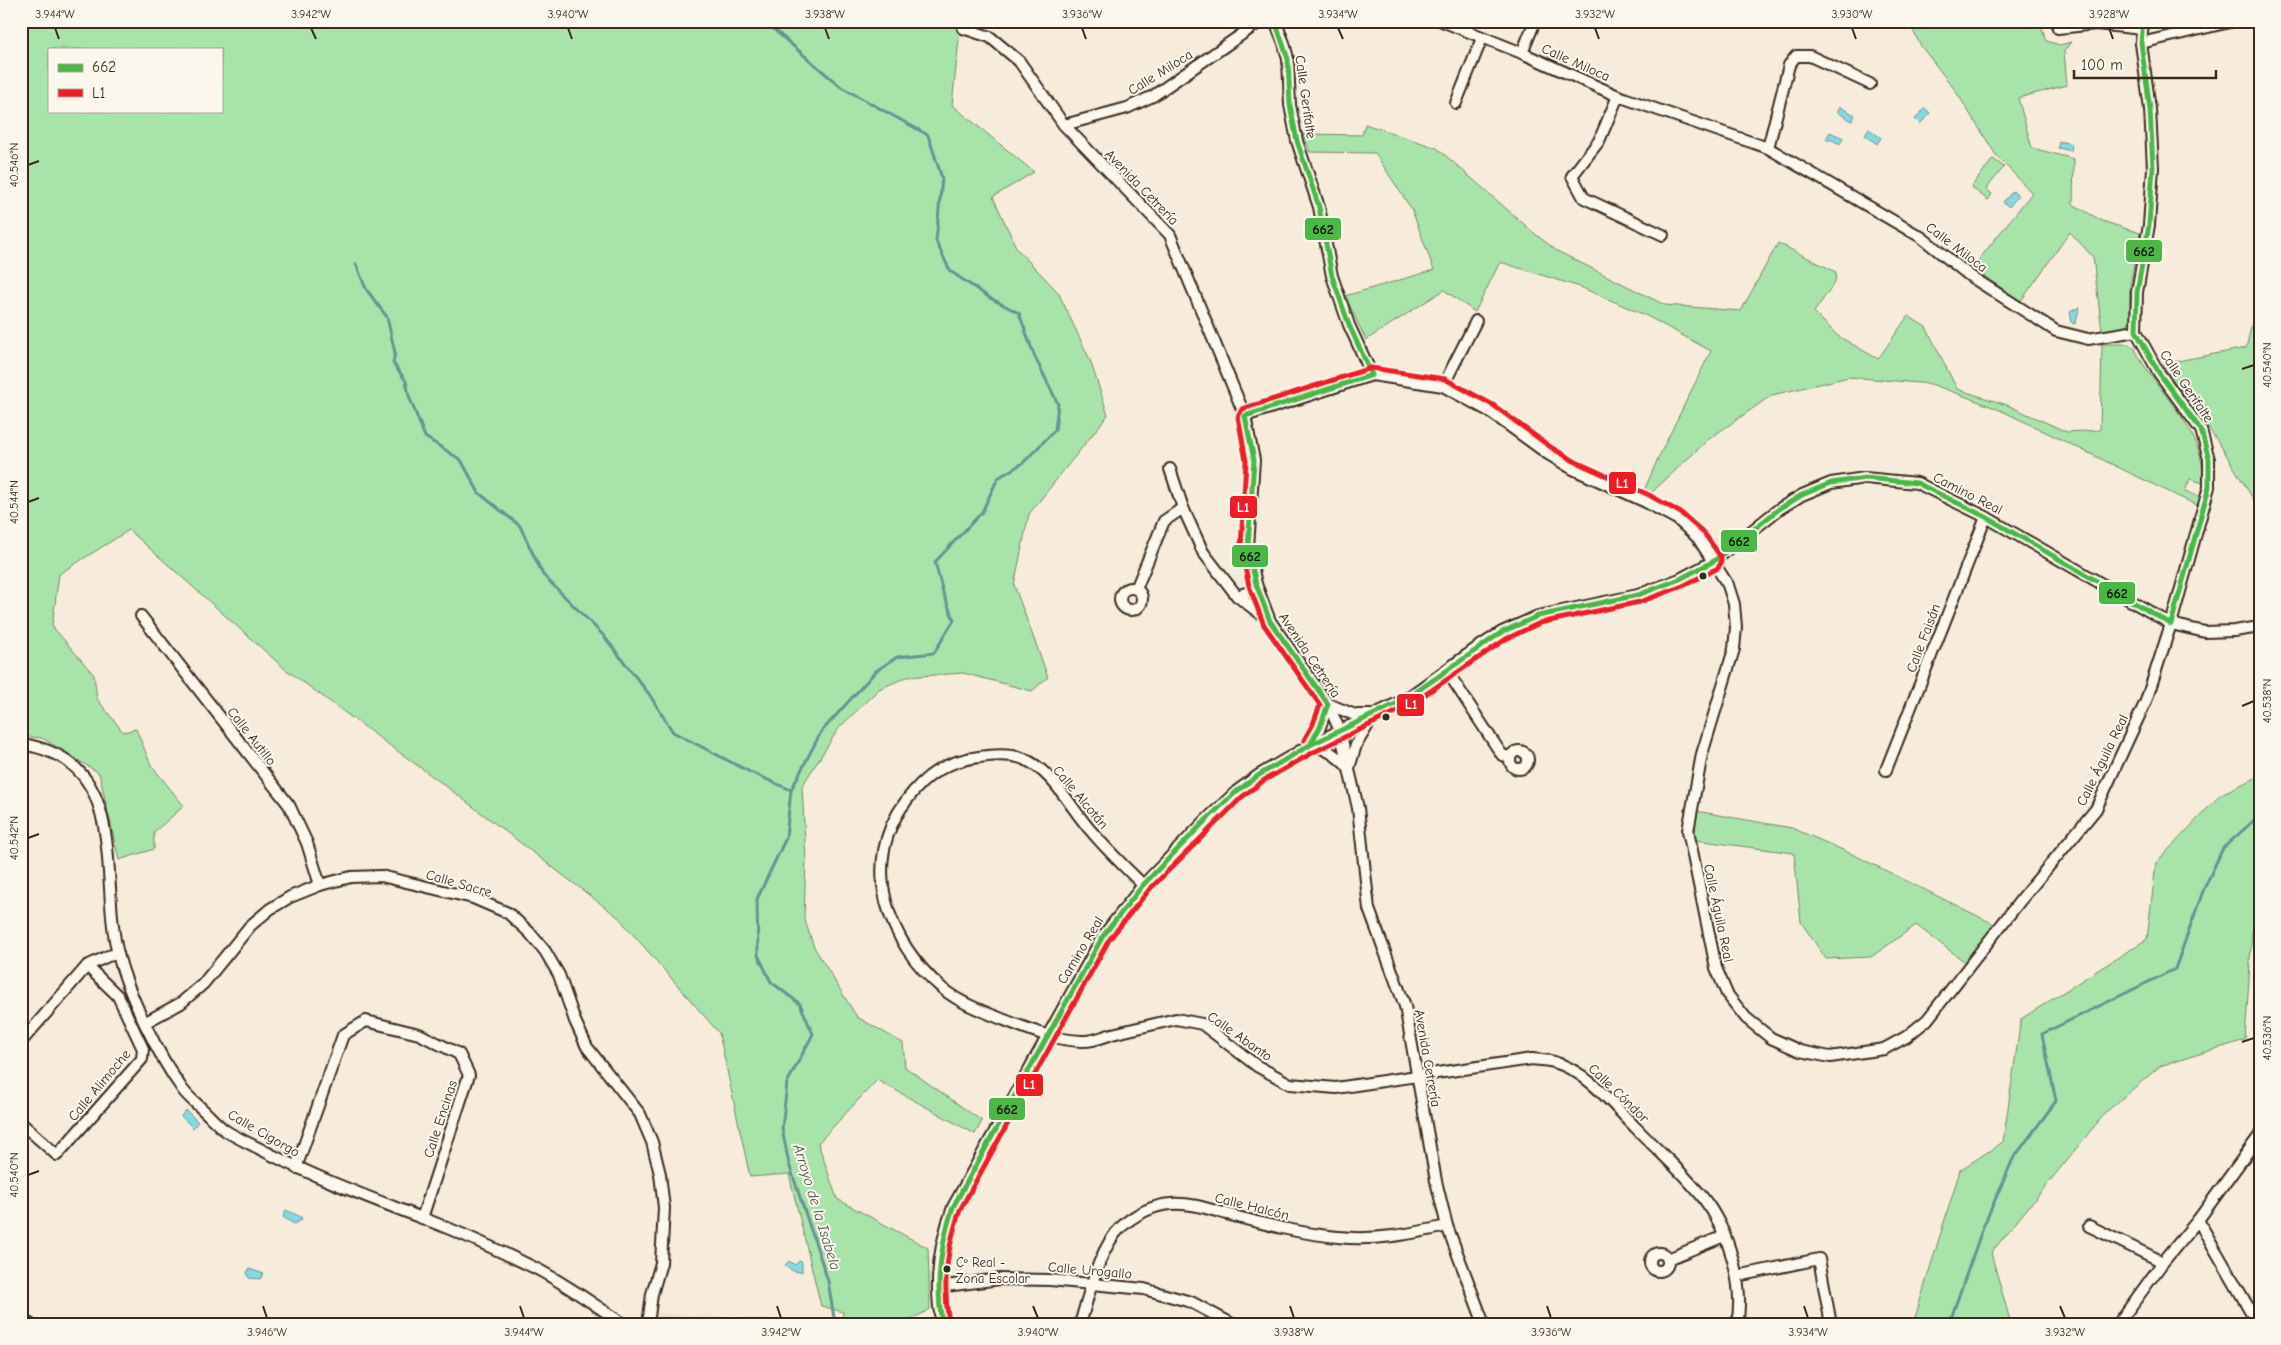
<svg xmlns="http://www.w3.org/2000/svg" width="2281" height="1345" viewBox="0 0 2281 1345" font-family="'Comic Neue',sans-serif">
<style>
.built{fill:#f2dfc7}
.green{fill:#a8e4aa;stroke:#728764;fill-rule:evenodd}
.water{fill:#87d8e2;stroke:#699294}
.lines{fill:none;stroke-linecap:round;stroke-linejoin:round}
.stream{stroke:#699294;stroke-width:3}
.minor-casing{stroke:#3b2a1e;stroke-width:14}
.minor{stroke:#fbf7ec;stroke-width:10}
.bus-1-casing{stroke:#fbf7ec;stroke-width:9}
.bus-2-casing{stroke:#fbf7ec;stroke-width:9}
.bus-1{stroke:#4ab747;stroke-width:5}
.bus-2{stroke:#ee1c25;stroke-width:5}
.ticks{fill:none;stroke:#3b2a1e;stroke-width:2}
.bus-dot{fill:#3b2a1e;stroke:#fbf7ec;stroke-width:2}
.labels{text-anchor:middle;stroke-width:4;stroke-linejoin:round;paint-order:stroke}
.bus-label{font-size:13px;fill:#3b2a1e;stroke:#fbf7ec;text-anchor:start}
.street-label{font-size:14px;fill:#3b2a1e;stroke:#fbf7ec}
.water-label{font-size:15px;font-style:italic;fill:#4e564f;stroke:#fbf7ec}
.line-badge{stroke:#fbf7ec;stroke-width:2}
.badge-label{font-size:14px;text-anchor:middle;font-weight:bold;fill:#fff}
.pale-badge-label{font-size:14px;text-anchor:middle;font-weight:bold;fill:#111}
.neatline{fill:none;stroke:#3b2a1e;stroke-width:2}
.ticks-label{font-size:12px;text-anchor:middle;fill:#3b2a1e}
</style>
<rect width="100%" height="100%" fill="#f7ecdb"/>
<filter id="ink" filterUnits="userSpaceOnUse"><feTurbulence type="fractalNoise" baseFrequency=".02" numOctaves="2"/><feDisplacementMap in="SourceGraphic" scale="10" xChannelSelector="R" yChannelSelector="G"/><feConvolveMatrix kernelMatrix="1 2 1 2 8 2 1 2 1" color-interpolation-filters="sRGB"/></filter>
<g filter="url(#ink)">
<polygon class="built" points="655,1313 839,1322 839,1324 654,1324"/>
<g class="green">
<path d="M21,21H961L952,105L1034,172L993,197L1017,249L1058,292L1090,360L1108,415L1029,514L1014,585L1048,677L1032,691L963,673L907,677L879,689L839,728L802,786L806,859L804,918L814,947L857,1017L903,1043L905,1067L982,1121L975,1134L877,1080L818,1143L837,1199L928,1248L930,1309L903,1324H842L843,1312L821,1306L789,1174L750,1177L719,1033L618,917L447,787L285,669L129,530L59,574L52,626L94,675L97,699L123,732L136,729L151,765L184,806L154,832V849L119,860L99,773L42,738L21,736ZM49,49H221V111H49Z"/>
<path d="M1908,21H2040L2046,41L2060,45L2071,42L2064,51L2067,85L2018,98L2032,148L2074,159L2073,204L2102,221L2140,233L2130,286V321C2126,331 2112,330 2102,331L2093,257L2070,232L2021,301L1972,268L2032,193L1996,155L1955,90L1921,46Z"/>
<path d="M1365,124L1437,148L1534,233L1557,251L1665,305L1741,311L1778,243L1836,272L1835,282L1814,312L1838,336L1878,359L1908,316L1926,327L1957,389L2007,405L2067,432L2100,430L2102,344H2128L2134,347C2156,395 2206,426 2203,483L2190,479L2185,491L2200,497L2198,506L2000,410L1964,396L1931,384L1849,377L1772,395L1709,439L1649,495L1643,493L1659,456L1711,351L1645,315L1580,287L1500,262L1475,312L1444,290L1366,340L1345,296L1434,270L1412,210L1375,153L1310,152L1303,134L1362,135Z"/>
<polygon points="1993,159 2004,167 1986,189 1992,194 1988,200 1971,187"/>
<polygon points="2260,290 2260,510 2219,443 2162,364 2246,348"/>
<polygon points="2260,776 2260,922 2252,931 2245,1040 2160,1066 2106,1112 1991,1253 2011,1324 1913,1324 1960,1170 2003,1142 2021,1019 2147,939 2156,863 2221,794"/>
<polygon points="1696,811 1792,828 1852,854 1996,925 1965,962 1916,925 1871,957 1826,959 1801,922 1794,853 1695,840"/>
</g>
<g class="water">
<polygon points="1840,107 1855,115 1852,121 1837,112"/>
<polygon points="1925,108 1930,113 1920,124 1915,119"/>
<polygon points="1869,129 1881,138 1877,144 1865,135"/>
<polygon points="1830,132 1843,138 1840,144 1830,139 1829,141 1826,139"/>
<polygon points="2059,141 2072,144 2071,151 2058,148"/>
<polygon points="2013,191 2018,196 2009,207 2003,202"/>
<polygon points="2080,307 2075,324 2072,323 2070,312"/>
<polygon points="186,1110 198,1122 193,1128 181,1116"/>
<polygon points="286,1210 301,1217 302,1220 294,1224 283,1217"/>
<polygon points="789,1261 795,1265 799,1261 802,1262 802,1272 793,1271 785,1265"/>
<polygon points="249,1269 264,1274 260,1279 249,1278 247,1273"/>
</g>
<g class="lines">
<g class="stream">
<polyline points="764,21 841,87 928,135 942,178 936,241 950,271 990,298 1019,313 1034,355 1058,404 1055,430 1023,463 998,478 982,512 935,562 943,593 954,620 934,653 897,657 876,671 821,732 791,790 786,838 757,899 758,955 771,982 800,1004 813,1034 787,1083 782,1129 789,1164 828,1281 835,1324"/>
<polyline points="356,264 366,289 387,317 395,353 393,363 406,381 409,396 425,437 461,460 479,493 520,526 543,575 603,635 649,694 673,732 750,772 791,790"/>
<polyline points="1949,1324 1983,1227 2013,1159 2056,1101 2042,1034 2175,969 2203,891 2223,848 2260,815"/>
</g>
<defs>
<g id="minor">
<polyline points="1275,21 1284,43 1288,59 1290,105 1297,141 1319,207 1332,276 1349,325 1372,375"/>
<polyline points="1442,21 1522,53 1618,96 1768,148 1921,237 1970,276 2056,331 2088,339 2136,331"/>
<polyline points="963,28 990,37 1019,61 1064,125 1170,235 1245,416 1254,460 1248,547 1256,584 1270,621 1328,704 1340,731 1358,808 1369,909 1405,1006 1436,1181 1447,1226 1484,1324"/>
<polyline points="2058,28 2096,24 2142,29"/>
<polyline points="2141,43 2234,21"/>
<polyline points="1522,53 1535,21"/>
<polyline points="1618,96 1599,141 1572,176 1584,198 1663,235"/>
<polyline points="1456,103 1482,38"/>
<polyline points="1064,125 1127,108 1153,96 1261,21"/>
<polyline points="1768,148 1789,65 1796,56 1810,56 1870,84"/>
<polyline points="1443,386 1476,321"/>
<polyline points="1245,416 1372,375 1443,386 1489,411 1548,454 1573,469 1646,502 1677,519 1698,538 1728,585 1734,604 1736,627 1734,649 1702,754 1688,831 1716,968 1727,994 1746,1018 1771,1038 1800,1051 1830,1057 1884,1049 1906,1037 1927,1020 2020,901 2096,809 2146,701 2171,624 2209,487 2209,459 2201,430 2159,373 2136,331 2137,292 2149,225 2153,168 2150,109 2141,43 2143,21"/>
<polyline points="1170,469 1183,508 1203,552 1237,596"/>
<polyline points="1256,584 1249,592 1237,596 1270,621"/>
<circle cx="1131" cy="599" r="11"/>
<polyline points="1136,589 1164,521 1183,508"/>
<polyline points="141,616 289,805 307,843 320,885"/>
<polyline points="1447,671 1502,755 1510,757"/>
<polyline points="1328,704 1355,715 1369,715"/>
<path d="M21,744C133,760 98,877 118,954C128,994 159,1057 183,1090C188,1097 196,1103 202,1109C210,1116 217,1125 226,1131C237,1138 251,1144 262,1150C314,1177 368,1197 422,1218C460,1232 498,1250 535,1268C565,1283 594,1305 624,1324"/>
<path d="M1310,745C1327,748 1337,756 1349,768L1356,745L1374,715"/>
<polyline points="1310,745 1320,727 1328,704"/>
<circle cx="1519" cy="760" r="9"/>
<polyline points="1886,770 1986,517"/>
<path d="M1143,885C1126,868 1108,851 1092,832C1071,809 1054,772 1024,759C1011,754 993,755 979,757C946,761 925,775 906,801C859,864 887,942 943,989C959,1002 979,1010 997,1017C1025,1028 1052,1040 1082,1041C1092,1042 1103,1037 1112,1034C1133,1029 1155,1024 1176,1019L1202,1024L1257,1066L1290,1084L1336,1088L1532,1059C1539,1060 1547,1060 1554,1062C1588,1072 1612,1104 1636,1128C1658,1151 1684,1173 1704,1199C1728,1230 1745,1285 1737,1324"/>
<polyline points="146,1022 181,1003 203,984 250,926 270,909 290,897 320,885 351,877 381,876 473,898 508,913 529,932 545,951 559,975 575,1021 587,1047 640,1114 652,1142 660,1174 664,1208 661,1263 652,1294 648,1324"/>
<polyline points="21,1042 87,966 108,956 118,954"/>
<polyline points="21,1123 57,1155 142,1059 143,1049 118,996 87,966"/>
<polyline points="296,1168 343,1035 366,1021 419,1034 459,1054 469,1075 422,1218"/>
<polyline points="2089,1226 2163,1262"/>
<circle cx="1659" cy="1262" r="9"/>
<polyline points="1668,1259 1724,1236"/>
<polyline points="1737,1276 1819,1259 1830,1319 1828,1324"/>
<polyline points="938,1287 1000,1279 1050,1280 1144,1289 1191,1302 1232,1324"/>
<polyline points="21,1320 30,1324"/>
<path d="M942,1324C933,1283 939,1245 953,1207L1103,936L1143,885L1207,819L1237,791L1259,775L1310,745L1406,699L1474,650L1502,632L1538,616L1638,595L1680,579L1714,561L1779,509L1802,495L1831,483L1865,478L1917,483L1986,517L2171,624L2205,632L2234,631L2260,627"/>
<path d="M1080,1324C1089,1295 1099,1248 1121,1227C1134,1215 1153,1205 1171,1204C1193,1202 1214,1211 1234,1216C1268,1225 1303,1234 1338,1237C1375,1241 1411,1234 1447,1226"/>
<polyline points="2118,1324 2163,1262 2198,1220"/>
<polyline points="2258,1324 2198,1220 2260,1135"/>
</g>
</defs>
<use href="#minor" class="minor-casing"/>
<use href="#minor" class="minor"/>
<defs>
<g id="bus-1">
<polyline points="1275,21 1288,59 1290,105 1297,141 1319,207 1332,276 1349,325 1372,375 1245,416 1254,460 1248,547 1256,584 1270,621 1328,704 1320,727 1310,745"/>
<path d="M942,1324C935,1283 940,1246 953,1207L1103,936L1143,885L1207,819L1237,791L1259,775L1310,745L1406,699L1502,632L1538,616L1638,595L1680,579L1714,561L1779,509L1802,495L1831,483L1865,478L1917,483L1986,517L2171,624L2209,487V459L2201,430L2159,373L2136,331L2137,292L2149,225L2153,168L2150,109L2141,43L2143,21"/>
</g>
<path id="bus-2" d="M949,1323C942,1283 947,1248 960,1210L1109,940L1149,890L1242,797L1263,781L1314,752L1410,705L1506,639L1540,623L1640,602L1683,586L1718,568L1721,563V557L1704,533L1681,513L1649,495L1576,462L1552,448L1493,405L1445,379L1371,368L1242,409L1238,417L1246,461L1241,547L1249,586L1264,625L1320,705L1313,724L1304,740"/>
</defs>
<use href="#bus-1" class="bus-1-casing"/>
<use href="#bus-2" class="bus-2-casing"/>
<use href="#bus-1" class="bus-1"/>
<use href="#bus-2" class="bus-2"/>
</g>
</g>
<path class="ticks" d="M55,28L59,39M311,28L316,39M568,28L572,39M825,28L829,39M1082,28L1086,39M1338,28L1343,39M1595,28L1599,39M1852,28L1856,39M2109,28L2113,39M28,165L39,161M2242,369L2254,365M28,502L39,498M2242,706L2254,701M28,838L39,834M2242,1042L2254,1038M28,1175L39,1171M263,1306L267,1318M520,1306L524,1318M777,1306L781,1318M1033,1306L1038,1318M1290,1306L1294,1318M1547,1306L1551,1318M1804,1306L1808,1318M2060,1306L2065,1318"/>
<g class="bus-dot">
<circle cx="1703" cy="576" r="4.5"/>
<circle cx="1386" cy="717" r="4.5"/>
<circle cx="947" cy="1269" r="4.5"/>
</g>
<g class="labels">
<g class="bus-label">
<text x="956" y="1267">Cº Real -<tspan x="956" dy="16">Zona Escolar</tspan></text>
</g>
<g class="street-label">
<text transform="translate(1576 62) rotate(24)" y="5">Calle Miloca</text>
<text transform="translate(1160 72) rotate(-32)" y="5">Calle Miloca</text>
<text transform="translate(1306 97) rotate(82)" y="5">Calle Gerifalte</text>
<text transform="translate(1142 187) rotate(46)" y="5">Avenida Cetrería</text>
<text transform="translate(1957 247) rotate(37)" y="5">Calle Miloca</text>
<text transform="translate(2187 386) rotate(56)" y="5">Calle Gerifalte</text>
<text transform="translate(1968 493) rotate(27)" y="5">Camino Real</text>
<text transform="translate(1923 638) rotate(-69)" y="5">Calle Faisán</text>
<text transform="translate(1310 655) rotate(56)" y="5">Avenida Cetrería</text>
<text transform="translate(252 736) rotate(52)" y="5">Calle Autillo</text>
<text transform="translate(2102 760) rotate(-64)" y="5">Calle Águila Real</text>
<text transform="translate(1081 797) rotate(50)" y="5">Calle Alcotán</text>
<text transform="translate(459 883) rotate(16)" y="5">Calle Sacre</text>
<text transform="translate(1719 913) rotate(78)" y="5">Calle Águila Real</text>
<text transform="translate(1080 950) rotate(-59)" y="5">Camino Real</text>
<text transform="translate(1240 1036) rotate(35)" y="5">Calle Abanto</text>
<text transform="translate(1428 1058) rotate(80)" y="5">Avenida Cetrería</text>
<text transform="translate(99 1085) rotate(-50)" y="5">Calle Alimoche</text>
<text transform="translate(1619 1093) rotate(44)" y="5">Calle Cóndor</text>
<text transform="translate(440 1119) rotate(-72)" y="5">Calle Encinas</text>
<text transform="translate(264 1133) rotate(30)" y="5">Calle Cigorgo</text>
<text transform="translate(1252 1206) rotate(14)" y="5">Calle Halcón</text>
<text transform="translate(1090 1270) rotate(5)" y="5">Calle Urogallo</text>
</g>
<g class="water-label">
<text transform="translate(817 1207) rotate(73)" y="5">Arroyo de la Isabela</text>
</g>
</g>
<g class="line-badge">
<rect x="1304" y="217" width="38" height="24" rx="5" fill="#4ab747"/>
<rect x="2125" y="239" width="38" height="24" rx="5" fill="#4ab747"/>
<rect x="1608" y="471" width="29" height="24" rx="5" fill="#ee1c25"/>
<rect x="1229" y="495" width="29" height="24" rx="5" fill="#ee1c25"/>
<rect x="1720" y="529" width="38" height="24" rx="5" fill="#4ab747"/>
<rect x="1231" y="544" width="38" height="24" rx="5" fill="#4ab747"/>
<rect x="2098" y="581" width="38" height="24" rx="5" fill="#4ab747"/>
<rect x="1396" y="693" width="29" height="24" rx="5" fill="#ee1c25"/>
<rect x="1015" y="1073" width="29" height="24" rx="5" fill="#ee1c25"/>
<rect x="988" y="1097" width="38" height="24" rx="5" fill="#4ab747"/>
</g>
<g class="badge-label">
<text x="1622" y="488">L1</text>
<text x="1243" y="512">L1</text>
<text x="1411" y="709">L1</text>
<text x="1029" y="1089">L1</text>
</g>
<g class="pale-badge-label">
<text x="1323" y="234">662</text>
<text x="2144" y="256">662</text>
<text x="1739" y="546">662</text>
<text x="1250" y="561">662</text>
<text x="2117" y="598">662</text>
<text x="1007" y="1114">662</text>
</g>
<rect width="2281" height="1345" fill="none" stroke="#fbf7ec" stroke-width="55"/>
<rect x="48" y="48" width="175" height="65" fill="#fbf7ec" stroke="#aea59a"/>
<rect x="58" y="64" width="25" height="8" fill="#4ab747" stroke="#aea59a"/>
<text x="92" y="72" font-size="15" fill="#3b2a1e">662</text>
<rect x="58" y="89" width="25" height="8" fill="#ee1c25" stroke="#aea59a"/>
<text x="92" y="98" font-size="15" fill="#3b2a1e">L1</text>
<path d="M2074 70v8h142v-8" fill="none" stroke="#3b2a1e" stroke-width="2.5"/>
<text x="2081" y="70" font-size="15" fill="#3b2a1e" stroke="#fbf7ec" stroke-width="4" paint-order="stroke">100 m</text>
<rect x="28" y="28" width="2226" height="1290" class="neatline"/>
<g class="ticks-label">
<text x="55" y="18">3.944°W</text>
<text x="311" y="18">3.942°W</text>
<text x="568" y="18">3.940°W</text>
<text x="825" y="18">3.938°W</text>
<text x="1082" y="18">3.936°W</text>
<text x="1338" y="18">3.934°W</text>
<text x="1595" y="18">3.932°W</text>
<text x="1852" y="18">3.930°W</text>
<text x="2109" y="18">3.928°W</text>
<text transform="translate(14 165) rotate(-90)" y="4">40.546°N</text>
<text transform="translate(2267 365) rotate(-90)" y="4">40.540°N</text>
<text transform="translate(14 502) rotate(-90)" y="4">40.544°N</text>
<text transform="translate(2267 701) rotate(-90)" y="4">40.538°N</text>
<text transform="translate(14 838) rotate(-90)" y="4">40.542°N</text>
<text transform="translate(2267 1038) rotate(-90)" y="4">40.536°N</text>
<text transform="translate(14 1175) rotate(-90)" y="4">40.540°N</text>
<text x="267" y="1336">3.946°W</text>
<text x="524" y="1336">3.944°W</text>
<text x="781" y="1336">3.942°W</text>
<text x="1038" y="1336">3.940°W</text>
<text x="1294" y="1336">3.938°W</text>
<text x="1551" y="1336">3.936°W</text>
<text x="1808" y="1336">3.934°W</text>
<text x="2065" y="1336">3.932°W</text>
</g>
</svg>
